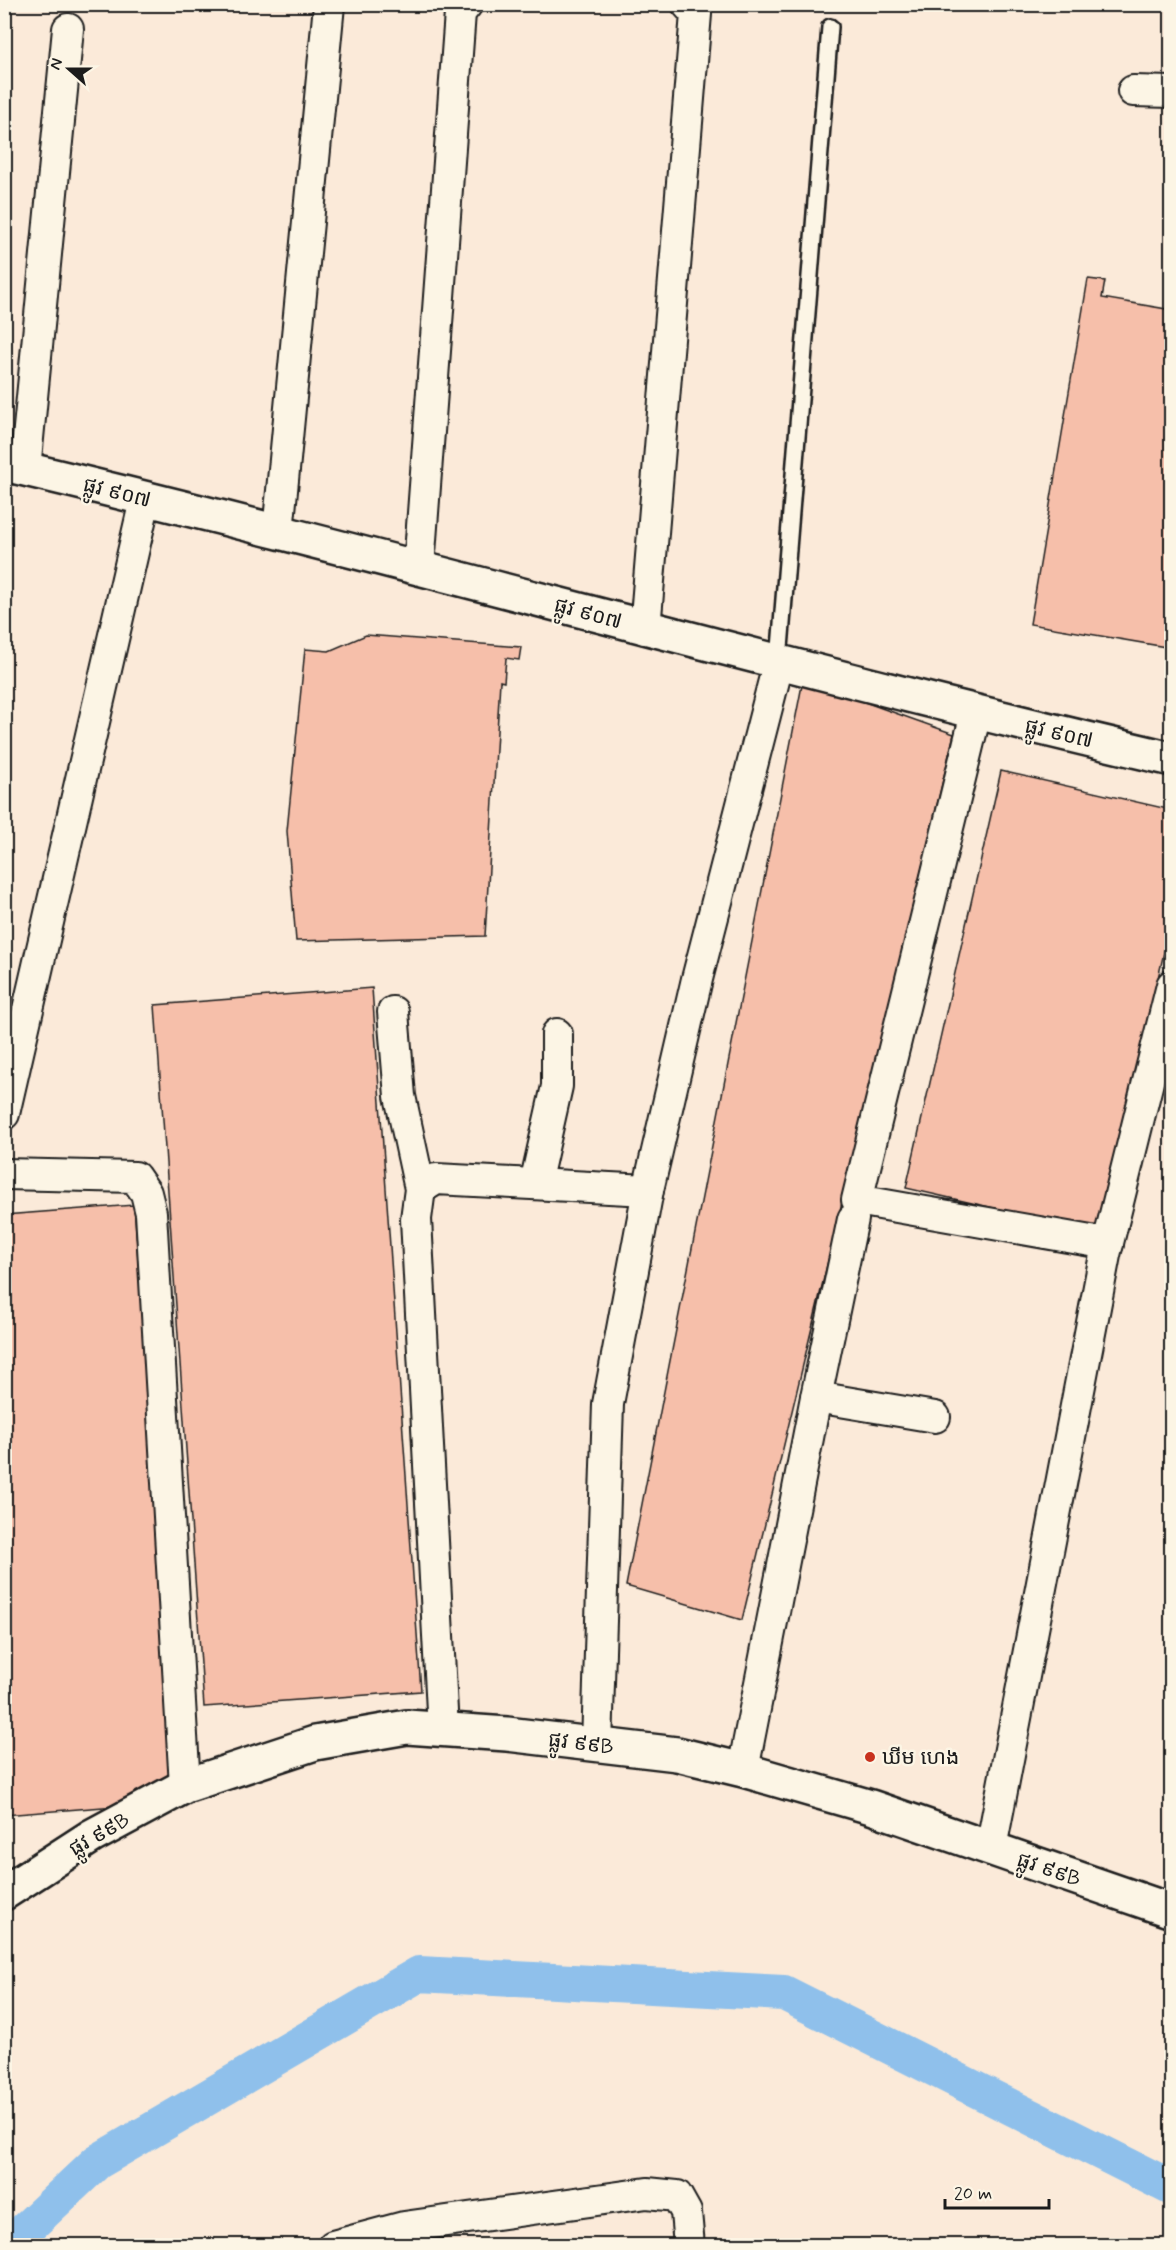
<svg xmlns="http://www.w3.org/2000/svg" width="1176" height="2250" viewBox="0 0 1176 2250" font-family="Mynerve,'Noto Sans Khmer',sans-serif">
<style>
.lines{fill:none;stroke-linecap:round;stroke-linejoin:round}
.canal{stroke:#8fc0eb;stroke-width:36}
.building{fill:#f6bfaa;stroke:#1c1c1c;stroke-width:1.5}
.service-casing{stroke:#1c1c1c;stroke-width:20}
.minor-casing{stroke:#1c1c1c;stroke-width:34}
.tertiary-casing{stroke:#1c1c1c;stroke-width:38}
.service{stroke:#fcf5e5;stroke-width:15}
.minor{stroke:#fcf5e5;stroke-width:30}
.tertiary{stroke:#fcf5e5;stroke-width:33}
.poi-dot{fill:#c8321e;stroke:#fcf5e5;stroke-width:2}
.labels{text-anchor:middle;stroke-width:5;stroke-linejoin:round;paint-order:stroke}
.street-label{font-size:21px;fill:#1c1c1c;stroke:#fcf5e5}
.poi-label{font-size:21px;fill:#1c1c1c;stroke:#fcf5e5;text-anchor:start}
</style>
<rect width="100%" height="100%" fill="#fbead9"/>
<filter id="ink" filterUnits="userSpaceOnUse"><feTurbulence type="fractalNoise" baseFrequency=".0167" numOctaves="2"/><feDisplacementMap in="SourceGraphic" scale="12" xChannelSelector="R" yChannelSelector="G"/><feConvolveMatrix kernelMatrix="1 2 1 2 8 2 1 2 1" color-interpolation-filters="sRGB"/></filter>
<g filter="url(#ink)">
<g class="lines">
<polyline class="canal" points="8,2246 97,2162 419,1974 784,1993 1172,2188"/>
</g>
<g class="building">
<polygon points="1088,279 1105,281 1102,298 1172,310 1172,648 1030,624"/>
<polygon points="366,635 521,647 519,660 506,658 504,682 500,681 485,936 296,941 287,831 305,649 329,651"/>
<polygon points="803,680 954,734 742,1620 626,1586"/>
<polygon points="1001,771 1172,810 1172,918 1099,1232 906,1188"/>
<polygon points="372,988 421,1691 204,1707 155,1005"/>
<polygon points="134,1205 178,1801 4,1815 4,1215"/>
</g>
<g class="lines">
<defs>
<polyline id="service" points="779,661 830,27"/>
<g id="minor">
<polyline points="1133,91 1172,92"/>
<polyline points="25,469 68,29"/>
<polyline points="278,532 329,5"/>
<polyline points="419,567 460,13 467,4"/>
<polyline points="645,629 696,14 687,4"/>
<polyline points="976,713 857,1200 1108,1244"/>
<polyline points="393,1012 400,1096 420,1189 416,1219 443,1730"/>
<polyline points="4,1114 145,500"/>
<polyline points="4,1174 135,1177 146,1193 151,1213 185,1786"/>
<polyline points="535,1184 557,1086 557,1034"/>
<polyline points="420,1189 436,1179 648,1190"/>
<polyline points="816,1397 935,1417"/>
<polyline points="597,1745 608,1404 648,1190 697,979 779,661"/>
<polyline points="743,1770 816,1397 853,1219"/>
<polyline points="991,1848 1105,1255 1172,985"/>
<polyline points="333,2246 404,2227 647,2193 677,2196 686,2212 689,2246"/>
</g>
<g id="tertiary">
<path d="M4,464C395,557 781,668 1172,759"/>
<polyline points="4,1893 92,1836 185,1786 315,1743 407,1727 507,1734 677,1754 743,1770 871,1807 1172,1911"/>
</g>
</defs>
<use href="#service" class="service-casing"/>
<use href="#minor" class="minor-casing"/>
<use href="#tertiary" class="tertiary-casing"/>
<use href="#service" class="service"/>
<use href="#minor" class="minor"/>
<use href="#tertiary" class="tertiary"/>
</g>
</g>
<circle class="poi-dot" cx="870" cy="1757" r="6"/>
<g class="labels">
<g class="street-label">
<text transform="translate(117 492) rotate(14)" y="7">ផ្លូវ ៩០៧</text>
<text transform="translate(588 613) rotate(15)" y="7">ផ្លូវ ៩០៧</text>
<text transform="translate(1059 733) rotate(13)" y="7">ផ្លូវ ៩០៧</text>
<text transform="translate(581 1743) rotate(7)" y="7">ផ្លូវ ៩៩B</text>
<text transform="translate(99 1834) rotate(-30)" y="7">ផ្លូវ ៩៩B</text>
<text transform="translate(1049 1869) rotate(19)" y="7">ផ្លូវ ៩៩B</text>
</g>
<g class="poi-label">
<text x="882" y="1764">ឃីម ហេង</text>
</g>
</g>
<rect width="1176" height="2250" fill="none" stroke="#fcf5e5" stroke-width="24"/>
<rect x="12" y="12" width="1152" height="2226" fill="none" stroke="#1c1c1c" stroke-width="2" filter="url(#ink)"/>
<g transform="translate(69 69) rotate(291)" stroke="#fcf5e5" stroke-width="4.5" paint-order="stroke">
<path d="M0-4.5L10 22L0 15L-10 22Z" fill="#1c1c1c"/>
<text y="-9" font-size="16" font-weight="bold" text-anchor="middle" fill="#1c1c1c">N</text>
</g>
<path d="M945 2199v9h104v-9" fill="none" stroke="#1c1c1c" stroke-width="3"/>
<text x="954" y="2199" font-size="18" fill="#1c1c1c" stroke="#fcf5e5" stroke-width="4.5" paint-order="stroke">20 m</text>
</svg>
